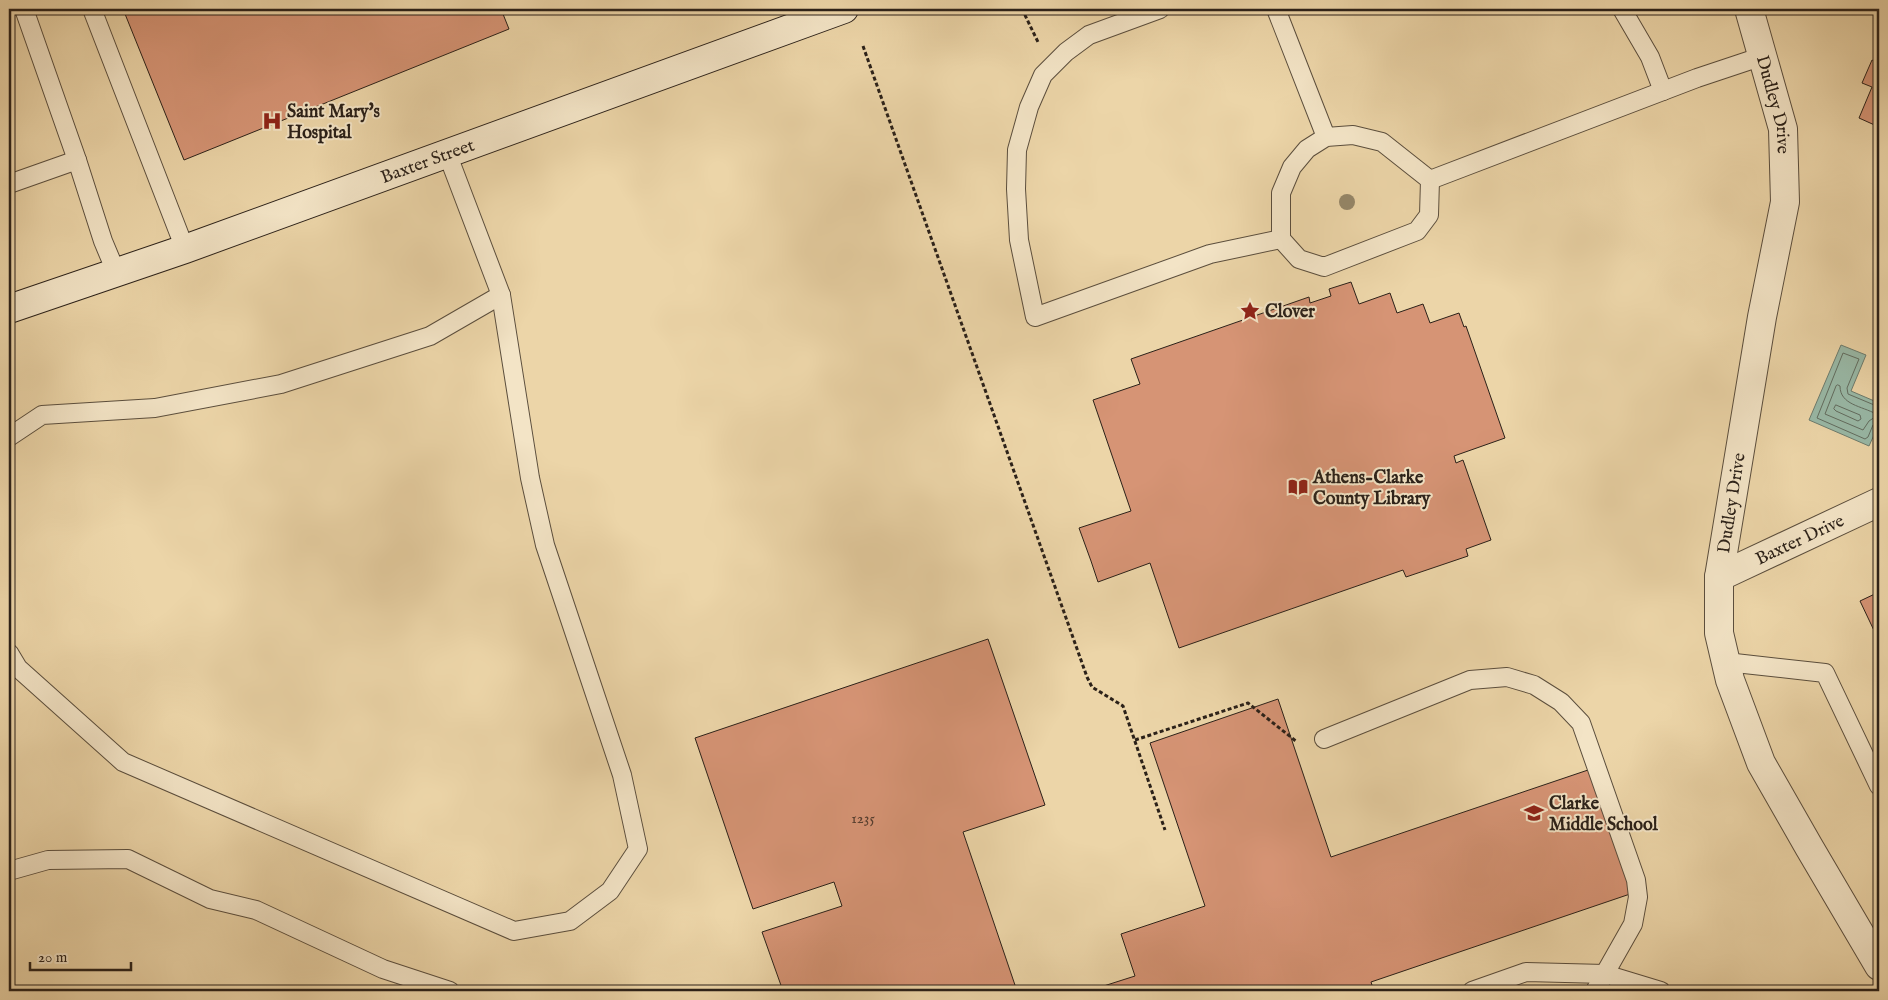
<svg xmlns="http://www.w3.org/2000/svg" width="1888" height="1000" viewBox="0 0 1888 1000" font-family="'IM FELL English',serif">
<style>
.water{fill:#99b9a7;stroke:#6d7c6e}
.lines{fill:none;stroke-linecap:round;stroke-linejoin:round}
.shore{stroke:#626d60;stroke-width:1}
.building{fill:#d69475;stroke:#2b2119}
.lane-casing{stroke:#5b4e3d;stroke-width:20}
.street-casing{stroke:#5b4e3d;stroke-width:30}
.secondary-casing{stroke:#2b2119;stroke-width:30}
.path{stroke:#2b2119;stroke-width:3;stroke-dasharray:4 2.5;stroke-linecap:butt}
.lane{stroke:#f3e4c6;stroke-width:18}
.street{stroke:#f3e4c6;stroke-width:28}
.secondary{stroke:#f3e4c6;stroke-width:28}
.tree{fill:#958769}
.labels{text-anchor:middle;stroke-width:4;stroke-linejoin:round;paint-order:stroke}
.number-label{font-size:15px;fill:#563e30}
.street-label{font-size:18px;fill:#2b2119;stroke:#f3e4c6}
.poi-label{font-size:18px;font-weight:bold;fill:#2b2119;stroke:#f3e4c6;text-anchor:start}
</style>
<rect width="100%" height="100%" fill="#ecd5a8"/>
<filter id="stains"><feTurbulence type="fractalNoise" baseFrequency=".004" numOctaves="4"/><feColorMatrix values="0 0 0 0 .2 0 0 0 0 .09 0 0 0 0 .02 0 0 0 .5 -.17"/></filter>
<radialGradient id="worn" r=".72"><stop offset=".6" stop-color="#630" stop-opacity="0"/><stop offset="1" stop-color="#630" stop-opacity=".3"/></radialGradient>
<polygon class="water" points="1841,345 1866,355 1851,391 1879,403 1879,424 1869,446 1809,420"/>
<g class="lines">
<g class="shore">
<path d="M1838,385L1840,386C1840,405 1862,406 1876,414L1875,417L1869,421L1863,430L1825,414L1836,386Z"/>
<polygon points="1836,405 1860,415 1861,419 1858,421 1836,411 1834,409"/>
<polyline points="1879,407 1848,394 1847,388 1859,359 1843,353 1817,418 1865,439 1868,437 1873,425 1879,423"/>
</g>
</g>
<g class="building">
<polygon points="123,9 501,9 509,29 184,160"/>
<polygon points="1872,60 1879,63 1879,127 1859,118 1872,87 1862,83"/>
<polygon points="1351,282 1359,304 1390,293 1397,313 1423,304 1430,323 1459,313 1464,327 1466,326 1505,438 1454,456 1456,463 1463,460 1491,540 1466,549 1468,556 1406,577 1403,570 1179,648 1150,563 1098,582 1091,561 1079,528 1131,511 1093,400 1140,384 1131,359 1309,297 1310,303 1331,296 1329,289"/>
<polygon points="1879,592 1879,641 1860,601"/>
<polygon points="988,639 1045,805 963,832 1017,991 783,991 762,932 842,906 834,882 753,909 695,738"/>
<polygon points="1278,699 1331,857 1591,769 1633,893 1371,982 1374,991 1088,991 1135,976 1121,934 1205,906 1150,743"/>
</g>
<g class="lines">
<defs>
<g id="lane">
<polyline points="24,9 77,160 103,241 116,272"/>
<polyline points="92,9 185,249"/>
<polyline points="1160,9 1089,35 1066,52 1043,75 1029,107 1017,150 1016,189 1019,240 1035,317 1210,254 1281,239"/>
<polyline points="1276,9 1326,137"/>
<polyline points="1622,9 1650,57 1663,91"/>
<polygon points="1353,135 1382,142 1430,180 1429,215 1417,231 1324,267 1299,259 1281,239 1281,193 1292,167 1307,149 1326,137"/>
<polyline points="1430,180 1697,78 1763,56"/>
<polyline points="9,184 77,160"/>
<polyline points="9,437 42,415 155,408 281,384 430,336 501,295"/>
<polyline points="9,653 18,668 123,762 514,931 570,921 610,891 638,849 622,775 545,545 530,478 501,295 447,153"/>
<polyline points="1726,662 1825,673 1879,786"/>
<polyline points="1324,739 1470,680 1507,677 1534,685 1561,702 1581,723 1636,880 1638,897 1633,924 1595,991"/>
<polyline points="9,871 48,860 128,859 210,899 256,910 383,969 450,991"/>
<polyline points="1472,991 1526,972 1605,974 1661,991"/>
</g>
<g id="street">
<path id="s1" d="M1749,9L1783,129L1785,202L1762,317L1719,577V633L1730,680L1761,763L1809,847L1879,966"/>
<path id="s2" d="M1719,577L1879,502"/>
</g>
<g id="secondary">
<path id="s3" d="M9,309L185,249L844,9"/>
</g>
</defs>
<use href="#lane" class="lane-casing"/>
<use href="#street" class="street-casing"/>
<use href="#secondary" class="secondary-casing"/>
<g class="path">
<polyline points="1022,9 1038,42"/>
<polyline points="863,46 1087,677 1092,687 1123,706 1165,830"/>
<polyline points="1135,740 1248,703 1297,742"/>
</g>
<use href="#lane" class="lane"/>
<use href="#street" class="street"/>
<use href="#secondary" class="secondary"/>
</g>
<circle class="tree" cx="1347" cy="202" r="8"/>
<defs>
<symbol id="hospital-bare" viewBox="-9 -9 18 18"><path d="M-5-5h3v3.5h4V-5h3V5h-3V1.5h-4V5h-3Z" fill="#8f2418" stroke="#f3e4c6" stroke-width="2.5" paint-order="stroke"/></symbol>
<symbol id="sight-bare" viewBox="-9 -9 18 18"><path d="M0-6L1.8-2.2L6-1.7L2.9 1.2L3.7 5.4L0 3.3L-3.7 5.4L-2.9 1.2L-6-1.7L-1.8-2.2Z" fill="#8f2418" stroke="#f3e4c6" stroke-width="2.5" paint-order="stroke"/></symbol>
<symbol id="library-bare" viewBox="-9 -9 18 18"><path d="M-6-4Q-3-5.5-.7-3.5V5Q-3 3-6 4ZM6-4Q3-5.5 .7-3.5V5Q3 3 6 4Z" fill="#8f2418" stroke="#f3e4c6" stroke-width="2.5" paint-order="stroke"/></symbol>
<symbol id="school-bare" viewBox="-9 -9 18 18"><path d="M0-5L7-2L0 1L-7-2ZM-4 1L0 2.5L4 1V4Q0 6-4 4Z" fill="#8f2418" stroke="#f3e4c6" stroke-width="2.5" paint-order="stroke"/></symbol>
</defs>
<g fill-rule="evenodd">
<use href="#hospital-bare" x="258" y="107" width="28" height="28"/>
<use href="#sight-bare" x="1236" y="297" width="28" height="28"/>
<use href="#library-bare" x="1284" y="473" width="28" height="28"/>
<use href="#school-bare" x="1520" y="799" width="28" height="28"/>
</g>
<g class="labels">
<g class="number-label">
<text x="863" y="823">1235</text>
</g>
<g class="street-label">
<text dy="6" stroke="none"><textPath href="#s1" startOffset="99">Dudley Drive</textPath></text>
<text dy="6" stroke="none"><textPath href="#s3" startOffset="444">Baxter Street</textPath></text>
<text transform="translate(1731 503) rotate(-81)" y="6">Dudley Drive</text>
<text dy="6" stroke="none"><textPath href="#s2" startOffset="89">Baxter Drive</textPath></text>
</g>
<g class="poi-label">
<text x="287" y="117">Saint Mary's<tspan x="287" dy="21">Hospital</tspan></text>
<text x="1265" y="317">Clover</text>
<text x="1313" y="483">Athens-Clarke<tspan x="1313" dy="21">County Library</tspan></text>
<text x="1549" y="809">Clarke<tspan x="1549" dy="21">Middle School</tspan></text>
</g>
</g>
<rect width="1888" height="1000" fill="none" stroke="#ecd5a8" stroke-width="30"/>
<rect x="10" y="10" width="1868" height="980" fill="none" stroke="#2b2119" stroke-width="2.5"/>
<rect x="15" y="15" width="1858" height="970" fill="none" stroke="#2b2119"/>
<path d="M30 962v8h101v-8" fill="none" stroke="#2b2119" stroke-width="2.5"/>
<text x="38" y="962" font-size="15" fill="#2b2119" stroke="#f3e4c6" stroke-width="4" paint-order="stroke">20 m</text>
<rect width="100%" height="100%" filter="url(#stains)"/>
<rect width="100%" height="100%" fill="url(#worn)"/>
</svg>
